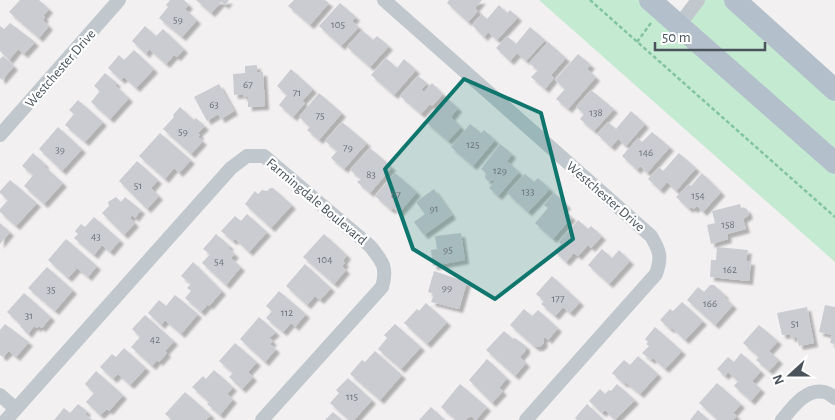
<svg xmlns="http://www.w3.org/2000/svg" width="835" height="420" viewBox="0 0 835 420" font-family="'Alegreya Sans',sans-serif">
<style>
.green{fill:#c5ead2}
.building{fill:#cbccd2;filter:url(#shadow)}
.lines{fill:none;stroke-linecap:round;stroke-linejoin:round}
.path{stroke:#81c4a2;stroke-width:2.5;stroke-dasharray:4 2.5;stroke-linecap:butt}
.street{stroke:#c0c7cd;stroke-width:14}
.primary{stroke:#b3c0cb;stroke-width:22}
.marked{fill:#0f766e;fill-opacity:0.2;stroke:#0f766e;stroke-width:4;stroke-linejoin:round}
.labels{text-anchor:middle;stroke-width:4.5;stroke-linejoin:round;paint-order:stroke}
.number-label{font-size:11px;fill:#6a7179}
.street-label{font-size:14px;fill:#4a535b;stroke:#fff}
</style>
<defs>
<filter id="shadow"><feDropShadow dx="4" dy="4" stdDeviation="1" flood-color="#0004"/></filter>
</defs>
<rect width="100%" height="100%" fill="#f2f0f0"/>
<polygon class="green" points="539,0 650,0 679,25 698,0 735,0 835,90 835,262"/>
<g class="building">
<polygon points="20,0 39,0 49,9 43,16 45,17 43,20 49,26 39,38 9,12"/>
<polygon points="170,0 184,0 189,5 185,9 197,20 182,37 159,18 168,7 166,5"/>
<polygon points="196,0 229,0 225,5 221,2 211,13"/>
<polygon points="294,0 325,0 329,3 310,25 288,6"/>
<polygon points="449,0 482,0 475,8 478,11 468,22 447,3"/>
<polygon points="340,3 356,17 352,21 359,27 341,46 319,26"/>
<polygon points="499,5 507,13 510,10 518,17 497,40 488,32 484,37 472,25 482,14 487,19"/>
<polygon points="10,23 35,42 24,54 18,49 9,60 0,51 0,26 4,29"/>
<polygon points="145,26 156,36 163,29 184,49 177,57 174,55 166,64 149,49 146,54 132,41"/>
<polygon points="530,27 545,40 526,61 517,53 510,61 496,48 507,36 516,44"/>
<polygon points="362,30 373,40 377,36 389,46 370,67 347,47"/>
<polygon points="548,42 566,58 551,75 554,78 545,89 531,77 538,70 529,63"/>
<polygon points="134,50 154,69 136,88 124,77 121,80 108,68 119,55 124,60"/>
<polygon points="578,54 591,65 587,69 596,77 568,109 556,99 565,89 555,80"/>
<polygon points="3,56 14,66 2,80 0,78 0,59"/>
<polygon points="386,58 397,68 404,59 416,70 394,95 371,75"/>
<polygon points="257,65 257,72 263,72 265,106 248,107 248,97 243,97 243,94 234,95 233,74 245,73 245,66"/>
<polygon points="291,69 313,89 302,101 305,103 293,117 279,105 287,95 277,86"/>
<polygon points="105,73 117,83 115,85 129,98 110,119 91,102 100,91 94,86"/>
<polygon points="418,76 427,83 421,90 424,92 432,83 443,94 432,106 430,104 421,114 400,96"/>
<polygon points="219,84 234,111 221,119 218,114 207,121 194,97"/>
<polygon points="591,90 614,109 594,131 580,119 584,114 576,107"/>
<polygon points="319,93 342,113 319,140 307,130 310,127 299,117"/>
<polygon points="447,98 458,108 451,117 461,127 448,141 426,122"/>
<polygon points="78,100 103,122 85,142 65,125 74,114 69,110"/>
<polygon points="180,107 194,120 196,118 205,126 198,133 200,135 198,137 203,141 191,154 163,129 174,117 173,115"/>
<polygon points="631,111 645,124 626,146 618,139 611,147 597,134 608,122 616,129"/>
<polygon points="342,122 367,143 344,169 331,158 337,151 325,141"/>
<polygon points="470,124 481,133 484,130 495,140 473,166 451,147"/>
<polygon points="58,127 82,149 62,171 39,149"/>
<polygon points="652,132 670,147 647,173 640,166 637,170 622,156 638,138 642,142"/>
<polygon points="160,133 191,160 179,173 174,168 165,179 139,156"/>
<polygon points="500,144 512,154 507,161 519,172 498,196 489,188 495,181 493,180 488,181 485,178 486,173 481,169"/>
<polygon points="370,148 392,167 370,193 357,182 361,179 350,170"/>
<polygon points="33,153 45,164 44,166 63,183 44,204 24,186 33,175 22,166"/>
<polygon points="679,153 696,168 676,191 667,182 660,190 648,179 659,167 663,171"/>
<polygon points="137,161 158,180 151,188 159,196 147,209 119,181"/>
<polygon points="395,173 417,192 399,213 393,208 391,210 375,196"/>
<polygon points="702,173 721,192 703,212 697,206 694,209 691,207 689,209 676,197 689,184 691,186"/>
<polygon points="525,174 534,182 538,178 550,189 528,212 507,193"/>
<polygon points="10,180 37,203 16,226 0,212 0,209 8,200 0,193 0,191"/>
<polygon points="270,188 273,188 292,205 271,228 245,204 255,191 258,194 262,190 267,191"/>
<polygon points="434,189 452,215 424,235 414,222 425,214 416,202"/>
<polygon points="554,193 567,205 563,209 572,217 553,239 535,223 548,208 544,205"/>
<polygon points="116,197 121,202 125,197 141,210 135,218 132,215 130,218 135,223 124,235 102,213 109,206 108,202"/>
<polygon points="740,204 741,208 744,208 747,209 749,215 743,219 746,229 727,234 728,239 711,244 707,225 715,223 712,211"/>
<polygon points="247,214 267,232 249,252 235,239 233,241 221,231 235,216 241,221"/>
<polygon points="94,217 120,240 110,252 102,245 94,255 74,238 78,234 75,231 81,224 85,227"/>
<polygon points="578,220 588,229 591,226 602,236 591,248 588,245 578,256 574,253 566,262 554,251 561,244 559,242"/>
<polygon points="0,223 10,232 0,244"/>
<polygon points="461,233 465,260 433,266 431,250 437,249 435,236"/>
<polygon points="216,234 230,246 228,248 235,254 231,258 241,267 226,285 202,263 210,254 203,249"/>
<polygon points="324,234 347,255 343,261 345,263 342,266 346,270 334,284 303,257"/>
<polygon points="66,239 97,266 88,277 77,268 68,278 48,260"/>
<polygon points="717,247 748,250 746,261 751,261 749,281 710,277 711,260 716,260"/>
<polygon points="602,249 612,258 619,250 630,261 609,284 588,265"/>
<polygon points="193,262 222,291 209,306 208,304 201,312 185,298 191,291 187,288 191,284 181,276"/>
<polygon points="305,264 331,288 320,300 315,296 307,305 286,286"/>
<polygon points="47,267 73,290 55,311 28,288"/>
<polygon points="434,271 467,282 459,309 431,302 434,294 428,292"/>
<polygon points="552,276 580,302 570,313 563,307 555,316 541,304 544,301 536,294"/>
<polygon points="710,285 714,285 725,295 724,297 733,305 715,325 687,300 698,287 704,292"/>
<polygon points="279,291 306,314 295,327 291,323 283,332 266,318 272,311 266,306"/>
<polygon points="24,293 51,317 42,328 39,326 37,328 34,326 28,334 20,326 21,325 7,312"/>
<polygon points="175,295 198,314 181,334 165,320 161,325 148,313 159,300 166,306"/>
<polygon points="682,302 703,321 685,340 672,328 670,329 660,320 670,309 673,311"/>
<polygon points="426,303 447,322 427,344 404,323 417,309 419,311"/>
<polygon points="825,305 835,307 835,344 830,343 832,335 819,332"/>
<polygon points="807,307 814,343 799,346 797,337 791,338 790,334 782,335 777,313"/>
<polygon points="524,309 532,316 538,310 558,328 548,340 545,337 543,339 544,343 540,347 535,347 510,325"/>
<polygon points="145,315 174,341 165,351 167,353 159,362 157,360 152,366 131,347 140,337 132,329"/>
<polygon points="259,317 276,332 269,338 273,341 270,344 276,349 265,362 240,339"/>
<polygon points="5,324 29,342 16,357 9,351 3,357 0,355 0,330"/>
<polygon points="395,324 421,347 401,369 378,349 387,338 384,335"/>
<polygon points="759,325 778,341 769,351 779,360 769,371 756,360 759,357 743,343"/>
<polygon points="655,327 682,351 665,369 653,358 651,360 642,353 649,346 646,344 648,342 645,339"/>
<polygon points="504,331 513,339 515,338 526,346 526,350 520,357 526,363 515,376 486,350"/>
<polygon points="235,343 257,362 248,372 253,377 242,389 229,377 233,373 219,361"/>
<polygon points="124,348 146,368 130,385 118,374 113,379 100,367 112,354 116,357"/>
<polygon points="375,351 402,375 380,400 350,374 362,360 365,362"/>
<polygon points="741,353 761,371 752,381 761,389 751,401 734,386 738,381 728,372 725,376 717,369 728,357 734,362"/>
<polygon points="638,356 658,374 640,394 625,382 624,384 612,373 624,360 630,365"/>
<polygon points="487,359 507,378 499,388 503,391 492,403 469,380"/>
<polygon points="214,370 233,387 227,394 233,399 220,415 207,404 209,402 192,387 203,376 206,379"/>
<polygon points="96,371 123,395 109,411 107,409 100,415 86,402 94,393 85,384"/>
<polygon points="348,378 372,400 354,420 349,420 330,403 339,393 336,390"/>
<polygon points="717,383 741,404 733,413 737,416 733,420 718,420 699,403"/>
<polygon points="460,384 487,407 476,420 471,416 465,420 456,420 441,407"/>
<polygon points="617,384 635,400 615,420 605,410 602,413 589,401 600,389 605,394 609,390 611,391"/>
<polygon points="185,392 211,415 206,420 172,420 165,414"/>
<polygon points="78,404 87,411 85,414 92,420 54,420 64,408 70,413"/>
<polygon points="587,404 604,420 577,420 575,418"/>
<polygon points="431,407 445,420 419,420"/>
<polygon points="698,410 709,420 690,420"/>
<polygon points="333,412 342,420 325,420"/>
</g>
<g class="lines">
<g class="path">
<polyline points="590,0 835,217"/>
<polyline points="637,42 651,23"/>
</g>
<g class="street">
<path d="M384,0L651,236C660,251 662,257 656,274L526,420"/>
<polyline points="679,25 698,0"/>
<polyline points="0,135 119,0"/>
<polyline points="0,395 16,409"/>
<path d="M6,420L231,168L247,156H264L370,246C382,261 388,267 382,287L262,420"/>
<path d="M782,420C792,408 806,388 824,392C827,392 832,396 835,398"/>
</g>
<g class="primary">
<polyline points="650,0 835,163"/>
<polyline points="735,0 835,90"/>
</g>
</g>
<path class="marked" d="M464,79L541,113L573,239L495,299L413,249L385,169Z"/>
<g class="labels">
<g class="number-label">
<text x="178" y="23">59</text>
<text x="338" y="28">105</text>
<text x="248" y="88">67</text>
<text x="297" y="96">71</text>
<text x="214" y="108">63</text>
<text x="596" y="116">138</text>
<text x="320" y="119">75</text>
<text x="183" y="135">59</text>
<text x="473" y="148">125</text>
<text x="348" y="151">79</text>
<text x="60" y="153">39</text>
<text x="646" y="156">146</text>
<text x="500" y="174">129</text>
<text x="371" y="178">83</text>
<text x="138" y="189">51</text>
<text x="528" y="195">133</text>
<text x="396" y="198">87</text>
<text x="698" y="199">154</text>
<text x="434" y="212">91</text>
<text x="728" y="228">158</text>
<text x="96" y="240">43</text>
<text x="448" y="253">95</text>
<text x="325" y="263">104</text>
<text x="219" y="265">54</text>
<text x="730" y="273">162</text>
<text x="447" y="291">99</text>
<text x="51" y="293">35</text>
<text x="558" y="302">177</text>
<text x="710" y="307">166</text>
<text x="287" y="316">112</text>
<text x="29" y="319">31</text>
<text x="795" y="327">51</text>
<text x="155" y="343">42</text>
<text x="352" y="400">115</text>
</g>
<g class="street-label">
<text transform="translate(60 68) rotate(-49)" y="5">Westchester Drive</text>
<text transform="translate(606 196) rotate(41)" y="5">Westchester Drive</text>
<text transform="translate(317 201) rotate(40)" y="5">Farmingdale Boulevard</text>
</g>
</g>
<g transform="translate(790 375) rotate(249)" stroke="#ffffff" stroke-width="4" paint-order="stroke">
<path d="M0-4L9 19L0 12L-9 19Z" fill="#4a535b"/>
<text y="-8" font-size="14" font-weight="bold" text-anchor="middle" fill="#4a535b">N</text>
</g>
<path d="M655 42v8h110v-8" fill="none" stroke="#4a535b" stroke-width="2.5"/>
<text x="662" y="42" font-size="15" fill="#4a535b" stroke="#ffffff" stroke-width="4" paint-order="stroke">50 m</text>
</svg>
